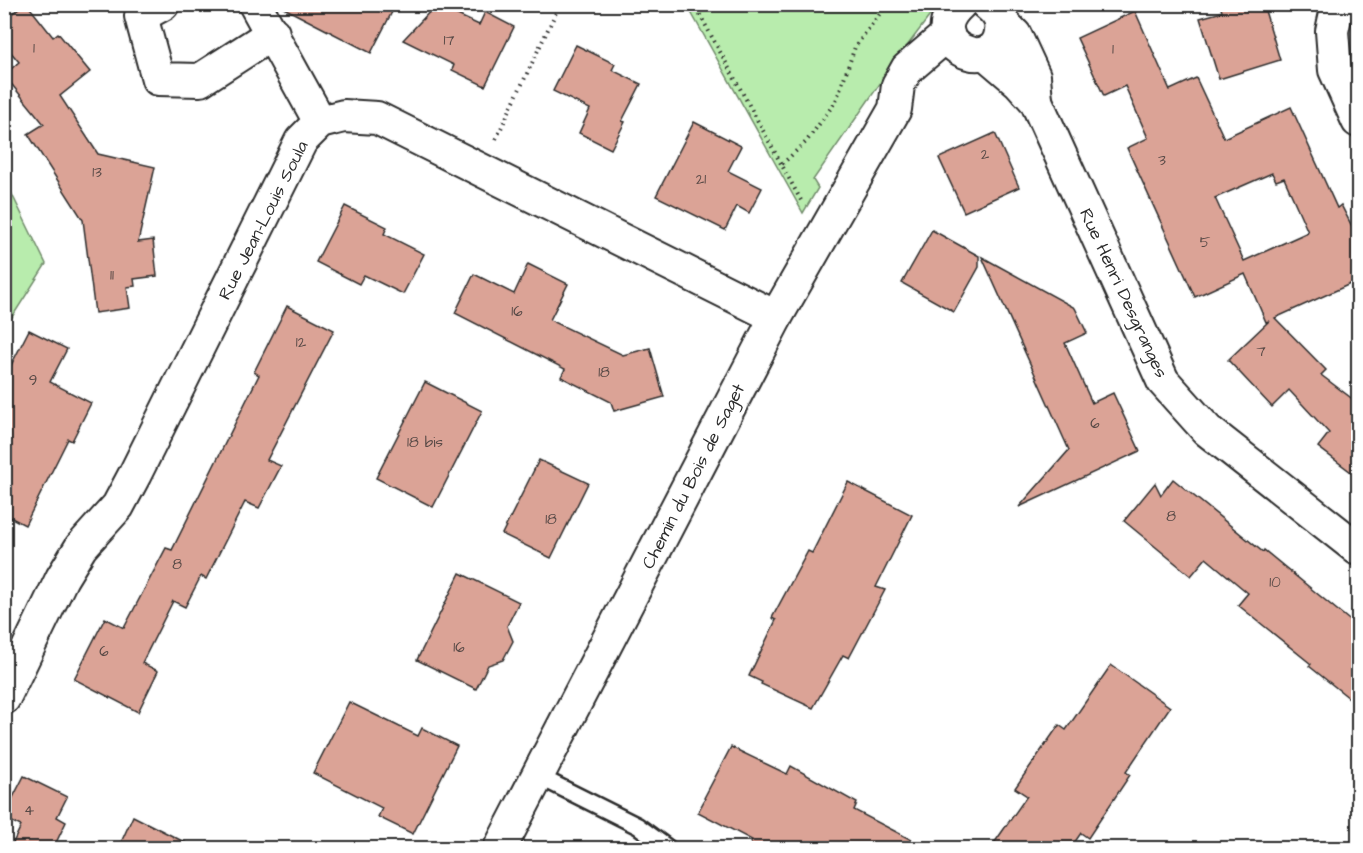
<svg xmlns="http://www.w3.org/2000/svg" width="1363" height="853" viewBox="0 0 1363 853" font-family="'Architects Daughter',sans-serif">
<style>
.green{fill:#b8ecad;stroke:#728c6c;stroke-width:1.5}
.building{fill:#dba396;stroke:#2b2b2b;stroke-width:1.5;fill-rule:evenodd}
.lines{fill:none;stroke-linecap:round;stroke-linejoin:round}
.service-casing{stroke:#2b2b2b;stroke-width:20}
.minor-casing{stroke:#2b2b2b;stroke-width:36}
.path{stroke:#2b2b2b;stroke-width:4;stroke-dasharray:1.5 4.5;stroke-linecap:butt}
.service{stroke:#fff;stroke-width:15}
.minor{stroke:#fff;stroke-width:32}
.labels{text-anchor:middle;stroke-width:6;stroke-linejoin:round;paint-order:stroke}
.number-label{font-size:15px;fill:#574946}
.street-label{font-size:18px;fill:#2b2b2b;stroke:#fff}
</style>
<rect width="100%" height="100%" fill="#fff"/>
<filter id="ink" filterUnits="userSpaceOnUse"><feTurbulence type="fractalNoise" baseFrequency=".0167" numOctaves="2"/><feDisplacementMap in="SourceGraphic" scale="12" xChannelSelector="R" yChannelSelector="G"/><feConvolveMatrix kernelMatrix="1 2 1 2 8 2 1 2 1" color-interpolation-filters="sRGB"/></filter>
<g filter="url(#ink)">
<g class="green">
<polygon points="687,5 938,5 895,62 813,180 818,188 803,213"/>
<polygon points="5,180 46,264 5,328 4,328"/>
</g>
<g class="building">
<polygon points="24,4 27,4 53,37 58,33 90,72 60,96 98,154 155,167 138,242 153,240 157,276 134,279 135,286 127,287 130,308 95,313 83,220 28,134 44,124 4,75 19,62 4,44 4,20"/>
<polygon points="276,4 396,4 371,53"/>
<polygon points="1220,4 1263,4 1280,60 1219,79 1200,18 1222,12"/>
<polygon points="436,5 479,25 485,12 514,27 485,86 452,70 454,65 403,40"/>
<path d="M1135,11L1170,90L1196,78L1224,138L1291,107L1337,208L1341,205L1359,240V280L1275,318L1326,370L1321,375L1354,400L1359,395V478L1318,447L1329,433L1289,390L1272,407L1228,360L1269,321L1266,322L1245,274L1195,297L1127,148L1148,138L1125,86L1104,96L1077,38ZM1272,173L1276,181L1284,178L1308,232L1244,261L1215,198Z"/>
<polygon points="576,45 615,64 612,70 641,84 622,121 625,122 611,149 579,133 590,109 553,91"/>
<polygon points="694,122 741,146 728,171 762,188 749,213 737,206 725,230 656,196"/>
<polygon points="995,133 1019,187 964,212 939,158"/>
<polygon points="345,206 387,227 384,234 424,254 403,294 364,275 359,284 316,262"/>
<polygon points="932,230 979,256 979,267 954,312 902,283"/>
<polygon points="982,257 1075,308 1087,333 1065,343 1092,403 1113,393 1140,451 1019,507 1069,450"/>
<polygon points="528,264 568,284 550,320 623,355 650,348 664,397 614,411 611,402 561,377 565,369 455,313 474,274 514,294"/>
<polygon points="287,306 334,330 267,460 281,466 259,508 245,502 206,579 201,576 185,607 173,601 142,663 158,671 138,712 74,679 105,618 124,628 166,548 172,550 259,375 254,372"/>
<polygon points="29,330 67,349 50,382 91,403 72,441 68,439 25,525 4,514 4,379"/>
<polygon points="425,382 482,411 433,507 376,478"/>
<polygon points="539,460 588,483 551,558 502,534"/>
<polygon points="1173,479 1263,552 1264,550 1359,628 1359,706 1309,666 1311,664 1238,605 1248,593 1206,558 1191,576 1124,521 1155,483 1161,495"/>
<polygon points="848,482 912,515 876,587 885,590 849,658 843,655 813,708 761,684 762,682 749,676 776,620 772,618 808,551 812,553"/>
<polygon points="460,573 519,602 507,626 513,641 503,660 488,665 476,689 417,660"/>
<polygon points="1111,665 1170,707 1126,772 1130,775 1088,838 1081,833 1070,849 990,849 1027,796 1015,788 1059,725 1066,730"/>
<polygon points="349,702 418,736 422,728 457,746 413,834 378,817 382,808 313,773"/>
<polygon points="731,747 787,774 791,766 857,803 854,810 929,849 749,849 752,840 698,812 705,799 704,798"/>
<polygon points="24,776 67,797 57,817 66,822 53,849 10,849 21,826 4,818 4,815"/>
<polygon points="133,816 198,849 118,849"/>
</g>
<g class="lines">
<defs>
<polyline id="service" points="538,776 638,826 668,848"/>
<g id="minor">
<polyline points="163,4 141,16 158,79 200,80 273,33"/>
<polyline points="255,4 320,122"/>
<path d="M960,4C916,44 995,78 1001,32C1003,20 997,12 987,4"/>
<polyline points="1338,4 1332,31 1335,70 1358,121"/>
<polyline points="1001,21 1015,35 1034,76 1036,100"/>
<polyline points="985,53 1019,82 1036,101 1163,381 1207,430 1358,549"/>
<polyline points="4,698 62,578 81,547 118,506 135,474 301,141 320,122 344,116 377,118 776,317"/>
<polyline points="500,848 776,317 895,109 898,85 907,69 948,34"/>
</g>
</defs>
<use href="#service" class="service-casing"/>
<use href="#minor" class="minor-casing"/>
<g class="path">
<polyline points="694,4 803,204"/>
<polyline points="496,139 560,4"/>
<polyline points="782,164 806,142 836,101 855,47 887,4"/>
</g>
<use href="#service" class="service"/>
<use href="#minor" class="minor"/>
</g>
</g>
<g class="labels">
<g class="number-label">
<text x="449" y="45">17</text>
<text x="34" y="53">1</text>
<text x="1113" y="54">1</text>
<text x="985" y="159">2</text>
<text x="1162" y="165">3</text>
<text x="97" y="177">13</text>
<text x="701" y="184">21</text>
<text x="1205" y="247">5</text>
<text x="112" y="280">11</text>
<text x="517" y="316">16</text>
<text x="301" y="347">12</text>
<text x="1261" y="356">7</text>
<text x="604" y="377">18</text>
<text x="33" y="385">9</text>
<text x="1095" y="428">6</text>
<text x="425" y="447">18 bis</text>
<text x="1171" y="521">8</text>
<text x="551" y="524">18</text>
<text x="177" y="569">8</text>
<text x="1275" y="587">10</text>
<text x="459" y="652">16</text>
<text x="104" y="656">6</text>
<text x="29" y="815">4</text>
</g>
<g class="street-label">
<text transform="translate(263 220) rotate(-63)" y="6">Rue Jean-Louis Soula</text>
<text transform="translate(1124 293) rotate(65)" y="6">Rue Henri Desgranges</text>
<text transform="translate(693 476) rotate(-63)" y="6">Chemin du Bois de Saget</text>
</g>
</g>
<rect width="1363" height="853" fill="none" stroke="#fff" stroke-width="24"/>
<rect x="12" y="12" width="1339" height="829" fill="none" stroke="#2b2b2b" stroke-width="2" filter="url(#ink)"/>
</svg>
